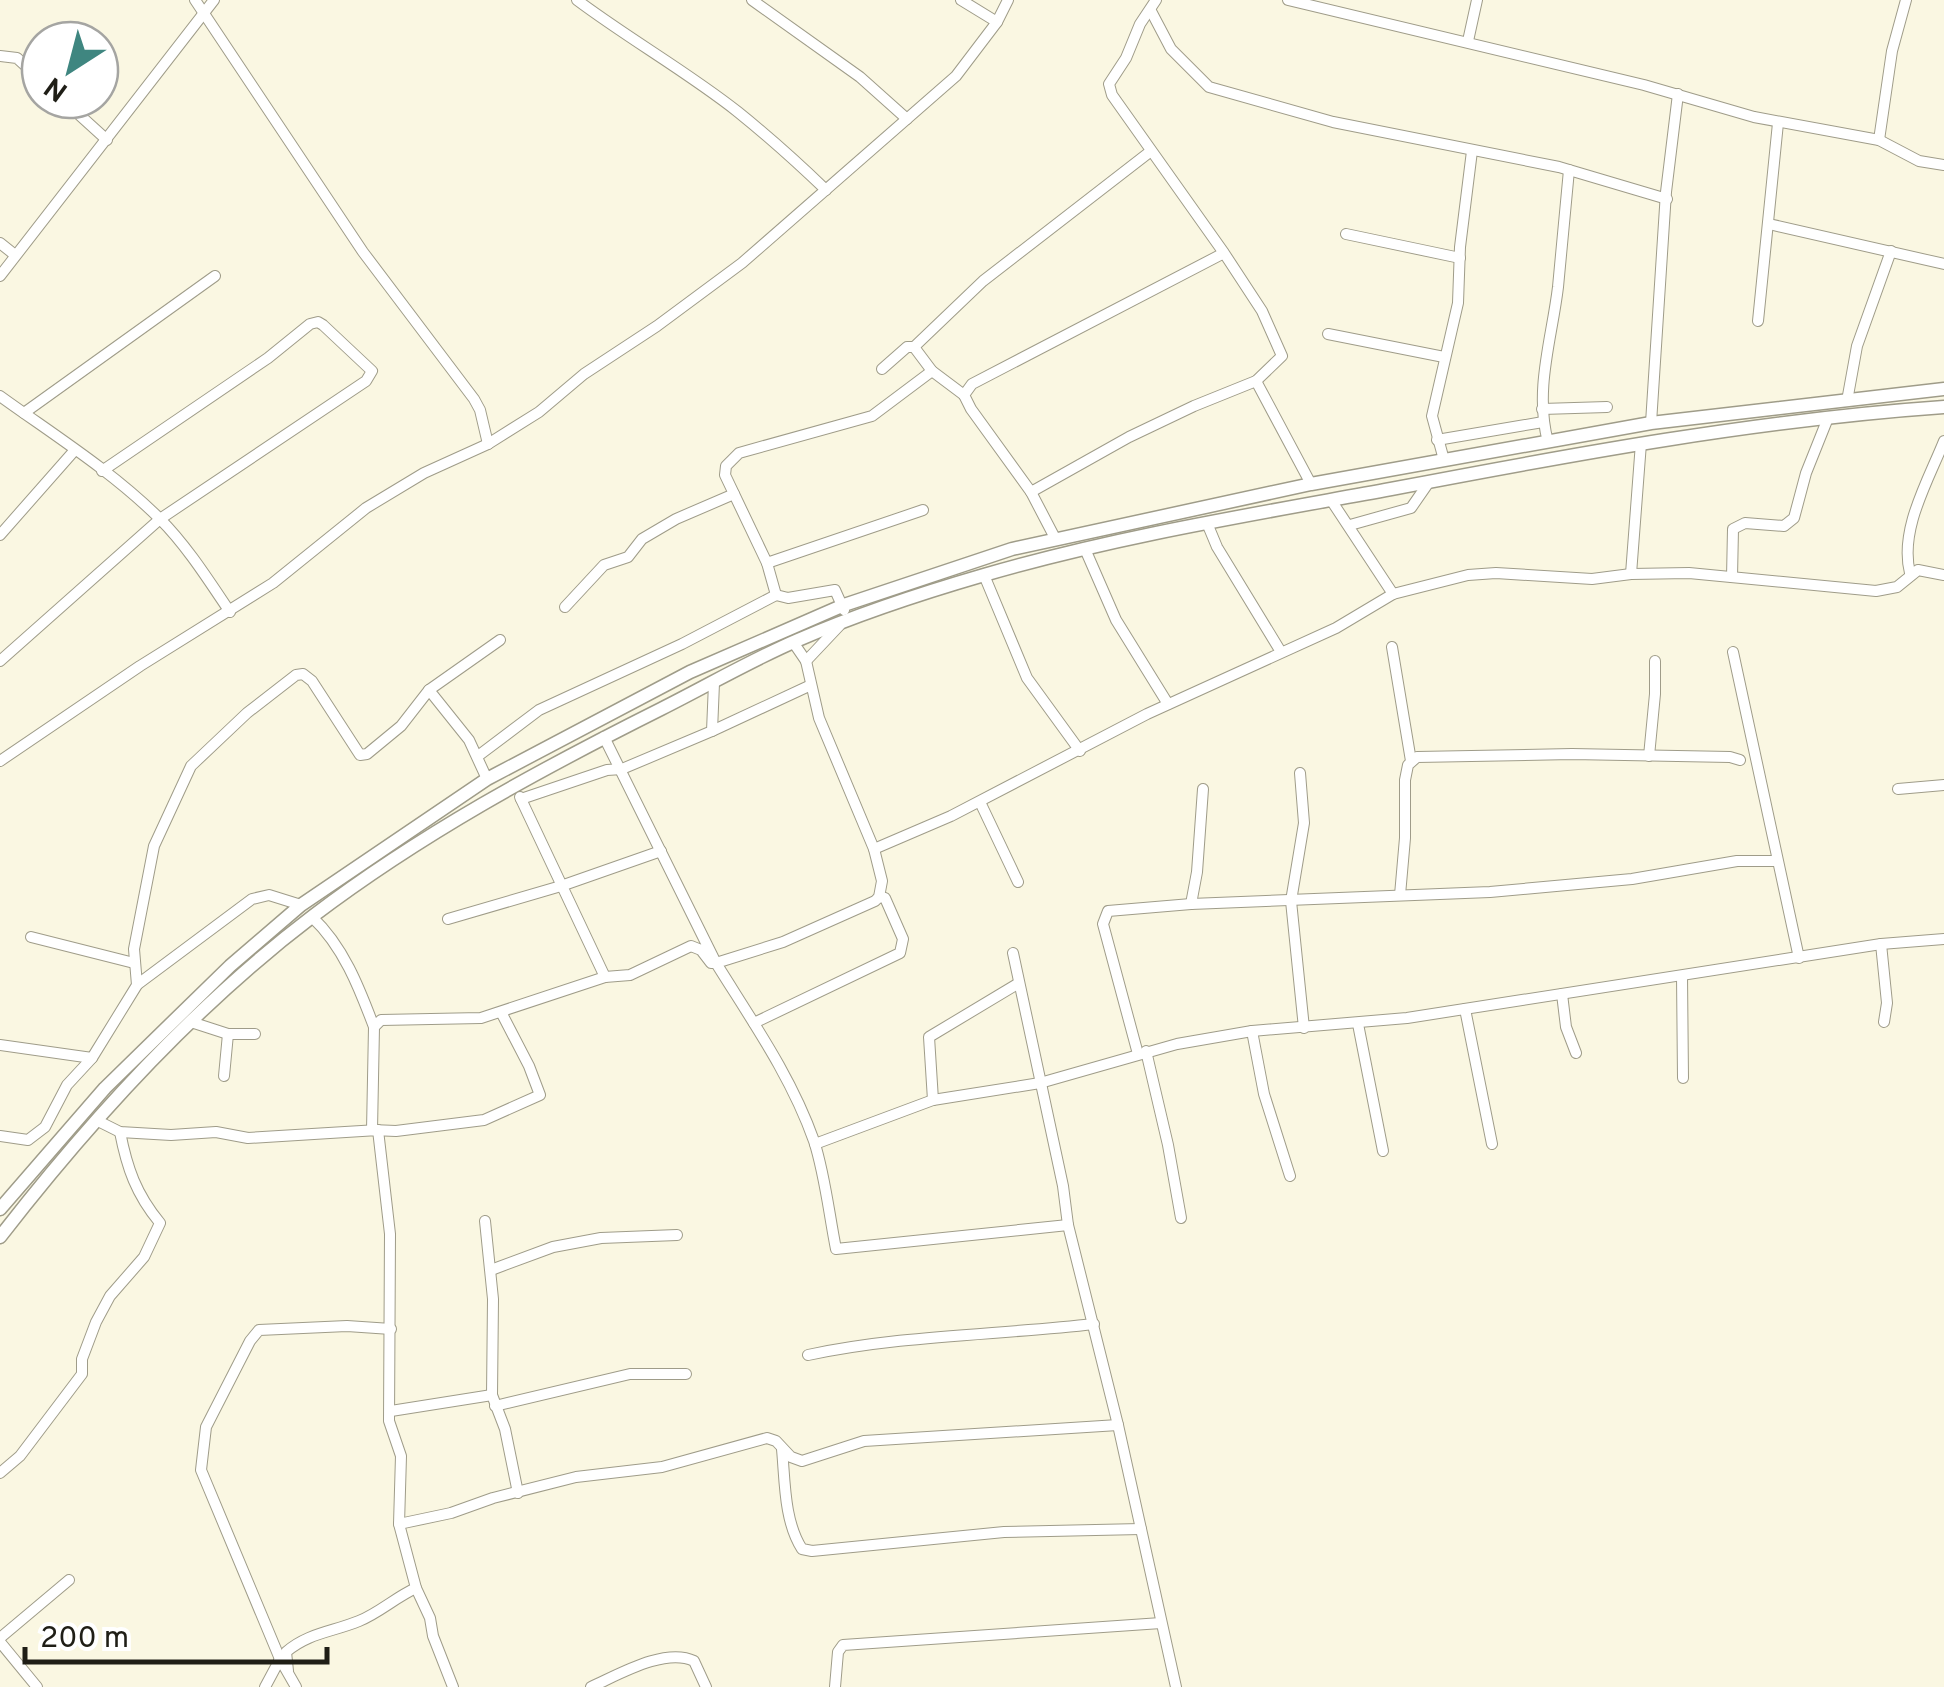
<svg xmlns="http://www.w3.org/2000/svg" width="1944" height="1687" viewBox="0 0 1944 1687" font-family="Overpass,sans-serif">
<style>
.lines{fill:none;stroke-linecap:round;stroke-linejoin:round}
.minor-casing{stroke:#9f9c89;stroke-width:12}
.major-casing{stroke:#9f9c89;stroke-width:15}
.minor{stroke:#fff;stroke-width:10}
.major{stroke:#fff;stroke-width:12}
</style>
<rect width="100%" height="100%" fill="#faf7e2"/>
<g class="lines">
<defs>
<g id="minor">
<polyline points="195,0 363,252 474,399 480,410 488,444"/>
<path d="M577,0C629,39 689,73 738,112C769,137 798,163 826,190"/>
<polyline points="752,0 860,77 907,119"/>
<polyline points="961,0 997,22"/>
<polyline points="1156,0 1140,24 1126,58 1109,84 1112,95 1224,253 1262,311 1282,356 1256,381 1194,406 1129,437 1031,492 971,409 964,395 972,384 1224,253"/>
<polyline points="1288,0 1644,85 1754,117 1879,140 1919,161 1944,165"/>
<polyline points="1151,11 1171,49 1209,87 1333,122 1559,167 1667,199"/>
<polyline points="1468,41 1477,0"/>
<polyline points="0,56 17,58 40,79"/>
<polyline points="63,100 107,140"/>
<polyline points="1879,140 1892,51 1906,0"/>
<polyline points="1769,224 1944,264"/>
<polyline points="1346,234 1460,258"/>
<polyline points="0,243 15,255"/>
<polyline points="0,276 214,0"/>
<polyline points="1758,321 1778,123"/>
<polyline points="1328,334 1444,357"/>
<polyline points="914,347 932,371 964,395"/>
<polyline points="882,369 907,347 914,347 983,281 1151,151"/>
<polyline points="1256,381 1311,484"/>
<path d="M0,396C54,435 113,472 160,519C187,546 209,581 230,612"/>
<polyline points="1847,401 1857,346 1891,251"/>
<polyline points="1542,409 1607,407"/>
<polyline points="24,413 215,276"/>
<polyline points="1651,423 1666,192 1678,94"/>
<polyline points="1437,440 1543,422"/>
<path d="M1548,442C1534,390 1552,338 1558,287C1562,248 1565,209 1569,170"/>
<polyline points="1444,460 1432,416 1458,303 1460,247 1472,151"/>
<polyline points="1031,492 1055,538"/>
<polyline points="1331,500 1393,594"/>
<polyline points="923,510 767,563 725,475 726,466 739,453 872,416 932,371"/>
<polyline points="1207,523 1217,547 1281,652"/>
<polyline points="1350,525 1411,508 1429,482"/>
<polyline points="0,535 74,451"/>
<polyline points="1085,549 1116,620 1168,704"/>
<polyline points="767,563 776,595 788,598 835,590 844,610"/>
<path d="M1910,573C1899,530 1928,481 1944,441"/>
<polyline points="1631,574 1641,443"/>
<polyline points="984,575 1027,678 1080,751"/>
<polyline points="1732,577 1733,529 1745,523 1784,526 1794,518 1806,473 1828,418"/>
<polyline points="565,607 604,565 628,557 642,539 676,519 734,494"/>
<path d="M793,642L806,661L819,718L874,849L882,881L879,897L875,901L783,942L716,963C752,1021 791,1076 814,1141C825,1175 829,1214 836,1249L1068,1225"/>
<polyline points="1392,647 1411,761"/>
<polyline points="1733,652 1799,958"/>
<polyline points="0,661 160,519 366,381 372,371 323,325 318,322 310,324 268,358 102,471"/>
<polyline points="806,661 840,625"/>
<polyline points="712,731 811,685"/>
<polyline points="478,756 539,710 682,644 776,595"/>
<polyline points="1649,756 1655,694 1655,661"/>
<polyline points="0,761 140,666 273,583 366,508 424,473 488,444 539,412 584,374 657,326 742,263 956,76 997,22 1008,0"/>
<polyline points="1300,773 1304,823 1291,901 1304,1028"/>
<polyline points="487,779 469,740 429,690 500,640"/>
<polyline points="1898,789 1944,785"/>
<polyline points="520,797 605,977"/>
<polyline points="521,799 607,770 622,769 712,731 714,683"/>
<polyline points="980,802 1018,882"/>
<polyline points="874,849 951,816 1147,714 1336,628 1393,594 1468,575 1496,573 1592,579 1631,574 1689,573 1876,591 1897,587 1918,570 1944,575"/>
<polyline points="1400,895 1405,838 1405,780 1408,765 1417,757 1572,754 1730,757 1740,760"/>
<polyline points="1191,904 1197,872 1203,789"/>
<path d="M312,917C343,946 359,987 374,1027"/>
<polyline points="448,919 561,886 661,851"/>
<polyline points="31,937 134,963"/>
<polyline points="1881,944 1887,1003 1884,1022"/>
<polyline points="1013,953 1063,1186 1068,1225 1118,1425 1176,1687"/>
<polyline points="1682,976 1683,1078"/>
<polyline points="138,984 252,899 269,895 301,905"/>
<polyline points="1562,994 1566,1027 1576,1053"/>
<polyline points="1465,1009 1492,1144"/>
<polyline points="501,1012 529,1066 540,1095 484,1120 396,1131 372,1130 374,1027 381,1020 481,1018 605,977 630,975 691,946 701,950 711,963 716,963 604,737"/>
<polyline points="191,1022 228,1034 255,1034"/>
<polyline points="754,1023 900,953 903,939 885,898 879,897"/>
<polyline points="1358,1024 1383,1151"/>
<polyline points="1252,1031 1264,1094 1290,1176"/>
<polyline points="0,1045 92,1058"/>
<polyline points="1146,1051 1168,1145 1181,1218"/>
<polyline points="1138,1054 1103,924 1108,911 1191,904 1490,892 1632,879 1737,861 1776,861"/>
<polyline points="224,1076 228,1034"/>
<polyline points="933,1100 929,1037 1019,983"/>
<polyline points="98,1121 120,1132 171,1135 216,1132 248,1138 378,1130 390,1234 389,1421 401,1456 399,1524 416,1588 430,1618 433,1636 453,1687"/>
<polyline points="0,1136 28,1140 45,1127 67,1085 92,1058 137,985 134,949 154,846 191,766 247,713 296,675 303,674 312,681 360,755 367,754 401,726 429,690"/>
<polyline points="815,1144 933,1100 1040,1083 1177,1044 1252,1031 1407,1018 1881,944 1944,939"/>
<polyline points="485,1221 493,1299 492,1395 505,1429 518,1493"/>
<polyline points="491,1270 553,1247 601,1238 677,1235"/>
<path d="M808,1355C902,1335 998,1335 1094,1324"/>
<polyline points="495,1406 630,1374 686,1374"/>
<polyline points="391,1411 492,1395"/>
<path d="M782,1449C785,1481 784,1521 802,1549L812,1551L1004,1532L1141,1529"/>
<path d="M0,1473L20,1456L82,1374V1359L96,1322L110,1296L144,1257L160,1223C136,1194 127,1168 120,1132"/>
<polyline points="399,1524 451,1513 493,1498 576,1477 662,1467 767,1438 776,1441 791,1457 802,1461 864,1441 1118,1425"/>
<polyline points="0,1638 69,1580"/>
<polyline points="0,1642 37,1687"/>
<polyline points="280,1659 201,1470 206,1427 250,1341 259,1330 347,1326 391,1329"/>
<path d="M288,1671L286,1652C308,1633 332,1632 359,1621C379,1613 396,1597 416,1588"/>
<polyline points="265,1687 280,1659 296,1687"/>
<path d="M591,1687C618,1675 665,1647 694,1661L706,1687"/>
<polyline points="835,1687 838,1652 843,1645 1161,1623"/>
</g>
<g id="major">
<polyline points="0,1209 105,1088 230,966 301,905 487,779 690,672 844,605 1012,549 1311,484 1651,423 1944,389"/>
<path d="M0,1237C89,1122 197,1004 313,916C421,834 541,769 661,709C707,686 751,660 798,640C858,614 922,593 984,575C1118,536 1255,514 1391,489C1574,454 1758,420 1944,407"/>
</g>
</defs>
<use href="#minor" class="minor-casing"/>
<use href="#major" class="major-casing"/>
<use href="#minor" class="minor"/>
<use href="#major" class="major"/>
</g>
<g transform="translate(70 70) rotate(216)"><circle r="48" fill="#ffffff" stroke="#a5a5a2" stroke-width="2.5"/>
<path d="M0-8L18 38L0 25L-18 38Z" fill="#3f8680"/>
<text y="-15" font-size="28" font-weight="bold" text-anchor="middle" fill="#1f1e16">N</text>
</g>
<path d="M25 1647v15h302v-15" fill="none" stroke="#1f1e16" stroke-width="5"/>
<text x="40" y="1647" font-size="30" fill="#1f1e16" stroke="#ffffff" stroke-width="8" paint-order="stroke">200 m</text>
</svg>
